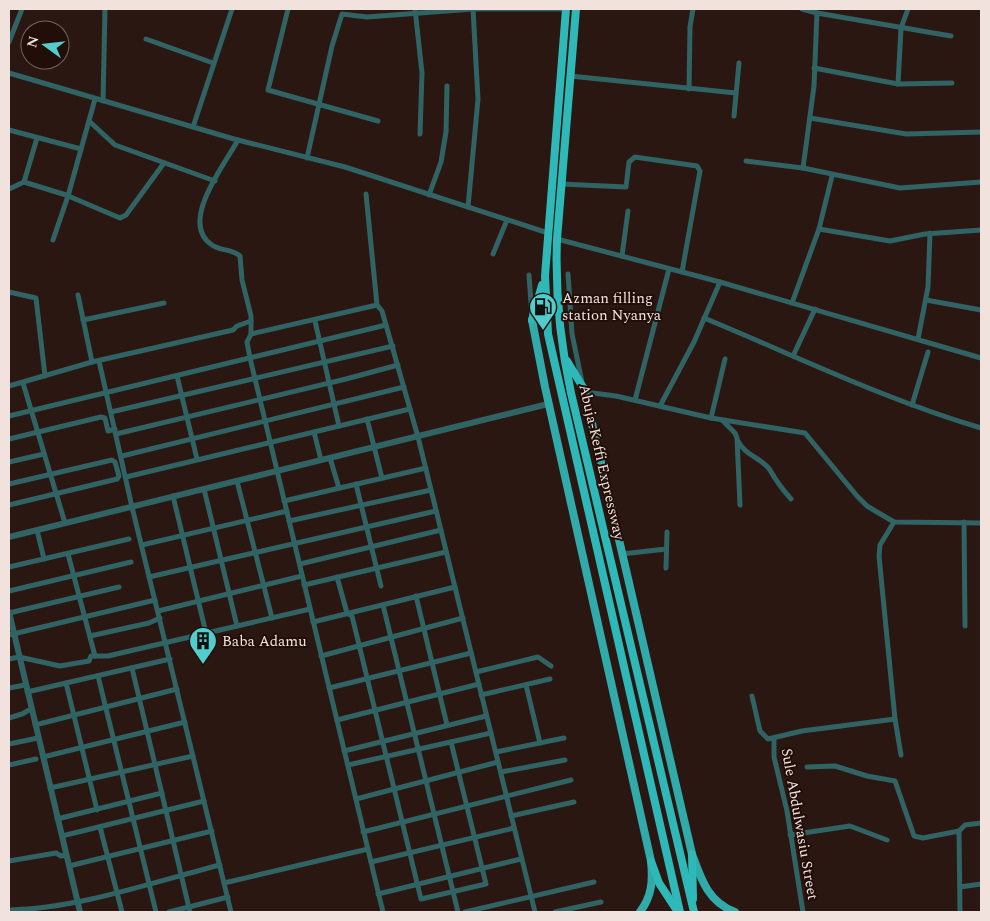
<svg xmlns="http://www.w3.org/2000/svg" width="990" height="921" viewBox="0 0 990 921" font-family="Spectral,serif">
<style>
.lines{fill:none;stroke-linecap:round;stroke-linejoin:round}
.minor{stroke:#306363;stroke-width:5}
.tertiary{stroke:#306363;stroke-width:6}
.primary{stroke:#31aaaa;stroke-width:8}
.trunk{stroke:#2eb8b8;stroke-width:8}
.labels{text-anchor:middle;stroke-width:4;stroke-linejoin:round;paint-order:stroke}
.poi-label{font-size:15px;fill:#f1e2de;stroke:#210e08;text-anchor:start}
.street-label{font-size:15px;fill:#f1e2de;stroke:#210e08}
</style>
<rect width="100%" height="100%" fill="#2b1711"/>
<g class="lines">
<g class="minor">
<polyline points="288,9 268,90 378,121"/>
<polyline points="415,9 422,73 420,134"/>
<polyline points="802,9 817,13 951,36"/>
<polyline points="146,39 213,63"/>
<polyline points="9,42 22,9"/>
<polyline points="814,68 898,84 952,83"/>
<polyline points="9,73 234,139 345,167 548,233"/>
<polyline points="570,76 736,93"/>
<polyline points="898,84 901,28 908,9"/>
<polyline points="689,89 690,27 693,9"/>
<polyline points="103,101 105,9"/>
<polyline points="734,116 739,63"/>
<polyline points="810,118 906,134 981,132"/>
<polyline points="89,121 115,145 215,181"/>
<polyline points="193,127 232,9"/>
<polyline points="9,130 81,149"/>
<path d="M238,140C225,164 178,223 212,245C220,251 233,249 240,256L242,280L251,316V334L247,342L250,358L383,912"/>
<polyline points="307,158 332,46 342,14 367,17 473,9 566,9"/>
<polyline points="746,161 803,168 900,188 981,182"/>
<polyline points="803,168 814,86 817,13"/>
<polyline points="24,182 66,195 120,218 126,215 164,163"/>
<polyline points="561,184 626,187 629,162 635,157 697,166 700,171 682,272"/>
<polyline points="9,189 24,182 37,138"/>
<polyline points="366,194 377,305 382,311 418,437 535,912"/>
<polyline points="429,195 441,162 446,132 447,86"/>
<polyline points="468,207 478,99 473,9"/>
<polyline points="819,229 890,241 925,234 981,230"/>
<polyline points="557,239 720,282 981,358"/>
<polyline points="53,240 68,196 95,99"/>
<polyline points="493,254 507,220"/>
<polyline points="622,256 628,211"/>
<polyline points="568,274 572,334 582,382"/>
<polyline points="529,275 532,317"/>
<polyline points="9,292 36,298 45,376"/>
<polyline points="78,295 92,362"/>
<polyline points="926,300 981,310"/>
<polyline points="792,303 819,229 832,176"/>
<path d="M704,318C796,356 886,400 981,428"/>
<polyline points="83,320 164,303"/>
<polyline points="315,321 339,426"/>
<polyline points="251,334 377,305"/>
<polyline points="918,339 928,287 930,233"/>
<polyline points="793,356 815,309"/>
<polyline points="99,361 132,507 231,912"/>
<polyline points="177,376 197,459"/>
<polyline points="23,383 65,523"/>
<polyline points="9,386 92,362 233,330 237,326 251,321"/>
<polyline points="585,392 616,396 711,418 805,433 857,496 867,506 894,522 981,523"/>
<polyline points="635,400 669,269"/>
<polyline points="912,405 928,352"/>
<polyline points="660,406 694,342 720,282"/>
<polyline points="111,412 393,346"/>
<polyline points="9,416 386,325"/>
<polyline points="711,418 725,359"/>
<polyline points="367,419 382,478"/>
<polyline points="722,420 735,433 737,438 740,505"/>
<polyline points="314,432 321,460"/>
<polyline points="116,434 346,379 398,365"/>
<polyline points="9,439 101,417 105,418 108,431 115,429"/>
<path d="M738,441C744,455 762,458 770,470C776,481 783,490 791,499"/>
<polyline points="122,456 404,387"/>
<polyline points="330,458 339,488"/>
<polyline points="9,462 44,454"/>
<polyline points="126,477 410,409"/>
<polyline points="237,481 272,618"/>
<polyline points="9,484 112,460 115,462 119,476 117,479 9,505"/>
<polyline points="356,484 381,586"/>
<polyline points="204,489 237,626"/>
<polyline points="173,496 206,633"/>
<polyline points="284,501 426,468"/>
<polyline points="289,521 431,490"/>
<polyline points="894,522 880,545 879,556 895,719 901,755"/>
<polyline points="964,522 965,626"/>
<polyline points="37,530 44,559"/>
<polyline points="142,545 287,511"/>
<polyline points="68,554 95,656"/>
<polyline points="622,554 666,549"/>
<polyline points="300,564 441,530"/>
<polyline points="9,567 129,539"/>
<polyline points="666,568 667,532"/>
<polyline points="149,577 436,511"/>
<polyline points="337,577 347,613 352,616 421,899 486,884 451,742"/>
<polyline points="304,585 446,552"/>
<polyline points="9,591 131,562"/>
<polyline points="416,596 447,725"/>
<polyline points="383,605 458,912"/>
<polyline points="158,611 302,576"/>
<polyline points="9,613 119,587"/>
<polyline points="313,622 455,587"/>
<polyline points="9,635 155,600"/>
<polyline points="90,636 149,623 160,618"/>
<polyline points="321,656 463,618"/>
<polyline points="9,659 19,657 60,666 89,661 91,656 108,656 310,609"/>
<polyline points="132,668 190,912"/>
<polyline points="476,672 538,657 551,666"/>
<polyline points="98,676 156,912"/>
<polyline points="66,683 97,810"/>
<polyline points="526,685 540,743"/>
<polyline points="9,688 25,685"/>
<polyline points="329,688 471,653"/>
<polyline points="27,692 170,659"/>
<polyline points="481,695 550,679"/>
<polyline points="752,696 760,731 768,739 802,731 895,719"/>
<polyline points="9,718 22,714 31,709"/>
<polyline points="337,720 479,684"/>
<polyline points="35,725 177,689"/>
<polyline points="774,739 774,757 787,811 803,912"/>
<polyline points="9,744 38,738"/>
<polyline points="344,751 486,716"/>
<polyline points="496,752 564,738"/>
<polyline points="43,757 185,722"/>
<polyline points="9,765 36,759"/>
<polyline points="348,765 491,733"/>
<polyline points="807,767 835,766 867,776 895,781 914,836 923,838 959,831"/>
<polyline points="501,772 565,760"/>
<polyline points="50,788 193,756"/>
<polyline points="356,799 498,762"/>
<polyline points="511,816 574,802"/>
<polyline points="57,819 162,793"/>
<polyline points="100,827 122,912"/>
<polyline points="363,832 571,780"/>
<polyline points="790,835 850,826 887,840"/>
<polyline points="62,836 204,801"/>
<polyline points="9,861 56,853 61,856 66,855"/>
<polyline points="371,862 514,828"/>
<polyline points="69,866 212,831"/>
<polyline points="224,883 368,849"/>
<polyline points="960,887 981,884"/>
<polyline points="378,894 521,859"/>
<path d="M9,910C77,909 153,882 220,865"/>
<polyline points="960,910 959,831 965,825 981,823"/>
<polyline points="169,912 228,897"/>
<polyline points="465,912 594,882"/>
<polyline points="555,912 601,902"/>
</g>
<g class="tertiary">
<polyline points="9,537 548,404"/>
<polyline points="9,612 80,912"/>
</g>
<g class="primary">
<path d="M532,320L545,387L651,861C653,881 652,896 640,912"/>
<path d="M584,389L692,854C701,879 708,902 735,912"/>
</g>
<g class="trunk">
<polyline points="566,9 545,276 548,334 680,912"/>
<path d="M576,9L557,239C555,292 560,342 571,393L694,912"/>
<polyline points="532,320 542,285"/>
<polyline points="567,361 584,389"/>
<polyline points="692,854 693,899"/>
<polyline points="651,861 659,883 678,912"/>
</g>
</g>
<defs>
<symbol id="fuel-pin" viewBox="-11 -11 22 30"><path d="M0 17L-7.5 6A9.5 9.5 0 1 1 7.5 6Z" fill="#52cdcd" stroke="#210e08"/><path d="M-5.5-6h7V0h2V4h1.3V-2.5L3-4.5l.8-.8L6-3V5H2.5V1h-1V6h-7ZM-4.2-4.7v3.2H.2V-4.7Z" fill="#111"/></symbol>
<symbol id="building-pin" viewBox="-11 -11 22 30"><path d="M0 17L-7.5 6A9.5 9.5 0 1 1 7.5 6Z" fill="#52cdcd" stroke="#210e08"/><path d="M-4-6H4V6H1V3H-1V6H-4ZM-2.5-4.3h1.7v1.8h-1.7ZM.8-4.3h1.7v1.8H.8ZM-2.5-1h1.7V.8h-1.7ZM.8-1h1.7V.8H.8Z" fill="#111"/></symbol>
</defs>
<g fill-rule="evenodd">
<use href="#fuel-pin" x="527" y="291" width="32" height="43"/>
<use href="#building-pin" x="187" y="625" width="32" height="43"/>
</g>
<g class="labels">
<g class="poi-label">
<text x="562" y="303">Azman filling<tspan x="562" dy="17">station Nyanya</tspan></text>
<text x="222" y="646">Baba Adamu</text>
</g>
<g class="street-label">
<text transform="translate(602 462) rotate(77)" y="5">Abuja-Keffi Expressway</text>
<text transform="translate(800 824) rotate(80)" y="5">Sule Abdulwasiu Street</text>
</g>
</g>
<rect width="990" height="921" fill="none" stroke="#f1e2de" stroke-width="20"/>
<g transform="translate(45 45) rotate(285)"><circle r="24" fill="#210e08" stroke="#74635e"/>
<path d="M0-4L9 19L0 12L-9 19Z" fill="#52cdcd"/>
<text y="-8" font-size="14" font-weight="bold" text-anchor="middle" fill="#f1e2de">N</text>
</g>
</svg>
